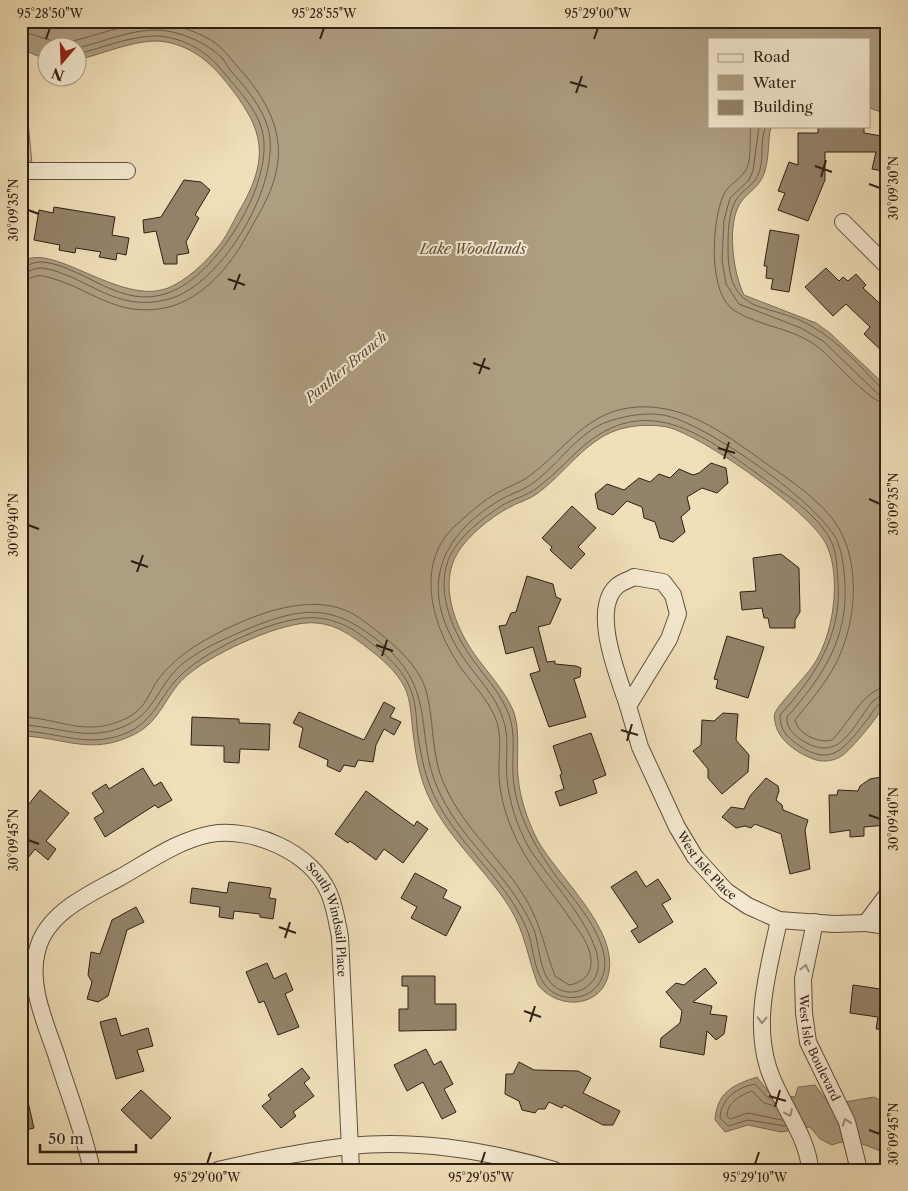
<svg xmlns="http://www.w3.org/2000/svg" width="908" height="1191" viewBox="0 0 908 1191" font-family="'Libre Caslon Text',serif">
<style>
.green{fill:#cfbe9d;stroke:#7e6e58}
.water{fill:#ae9e81;stroke:#7b6b55}
.lines{fill:none;stroke-linecap:round;stroke-linejoin:round}
.shore{stroke:#6e5e4a;stroke-width:1}
.building{fill:#93836a;stroke:#2e1f14}
.minor-casing{stroke:#5e4f3d;stroke-width:18}
.minor{stroke:#f5ead2;stroke-width:16}
.oneway{stroke:#9b8f7c}
.ticks{fill:none;stroke:#2e1f14;stroke-width:2}
.labels{text-anchor:middle;stroke-width:4;stroke-linejoin:round;paint-order:stroke}
.street-label{font-size:12px;fill:#2e1f14;stroke:#f5ead2}
.water-label{font-size:14px;font-style:italic;fill:#5b4b3a;stroke:#f5ead2}
.neatline{fill:none;stroke:#2e1f14;stroke-width:2}
.ticks-label{font-size:12px;text-anchor:middle;fill:#2e1f14}
</style>
<rect width="100%" height="100%" fill="#f0dfb9"/>
<filter id="stains"><feTurbulence type="fractalNoise" baseFrequency=".004" numOctaves="4"/><feColorMatrix values="0 0 0 0 .2 0 0 0 0 .09 0 0 0 0 .02 0 0 0 .5 -.17"/></filter>
<radialGradient id="worn" r=".72"><stop offset=".6" stop-color="#630" stop-opacity="0"/><stop offset="1" stop-color="#630" stop-opacity=".3"/></radialGradient>
<polygon class="green" points="21,101 28,122 32,164 23,154"/>
<g class="water">
<path d="M21,21H869L887,27V114L869,108V39H709V126H772L770,131C768,145 769,163 763,176C758,188 748,192 741,202C726,223 733,273 744,295L816,323L830,333L887,387C887,460 887,533 887,606C887,629 887,651 887,674C887,682 888,691 887,699C885,709 850,752 840,757C833,761 824,762 816,760C801,755 783,744 777,729C776,726 773,717 775,713C778,705 805,677 812,667C833,638 842,579 827,546C813,513 702,435 667,427C651,424 632,425 617,430C585,441 565,473 538,493C529,500 518,502 508,508C491,517 468,536 458,552C438,584 455,627 475,655C488,673 504,690 513,710C521,731 516,755 518,777C520,799 528,822 538,841C559,878 617,928 609,972C603,1008 559,1011 538,985C528,959 525,932 510,908C485,868 446,837 427,793C420,777 416,757 414,740C411,722 412,701 404,686C396,671 382,659 369,649C352,636 338,625 317,623C286,619 214,653 190,673C165,692 163,721 133,735C90,756 64,737 21,736V263C49,238 120,307 168,288C187,280 204,264 217,248C226,238 232,224 238,213C273,154 263,127 222,77C206,58 185,43 158,41C135,40 101,54 78,60V48H48L47,59H45L21,49Z"/>
<path d="M757,1077L770,1094L795,1097L798,1087L815,1085L827,1101L845,1102L874,1097L887,1104V1148L883,1152C865,1145 851,1137 832,1145L820,1139L810,1127L781,1132L748,1125L725,1132L715,1120C717,1092 733,1085 757,1077Z"/>
</g>
<g class="lines">
<g class="shore">
<path d="M21,31L53,41L63,47L73,41C98,35 136,20 161,23C178,25 197,32 211,40C223,48 229,57 238,67C261,93 282,124 278,161C275,190 259,213 246,237C230,266 203,298 169,307C115,320 90,286 43,276C36,274 29,280 21,280"/>
<path d="M751,126C749,139 752,156 747,168C742,179 728,184 723,196C712,222 707,294 735,311C761,327 794,328 818,347C834,359 869,403 887,404"/>
<polyline points="759,126 753,171 749,180 730,198 724,220 722,260 726,284 739,304 801,328 823,341 878,394 887,396"/>
<path d="M766,126C759,141 765,160 758,175C753,186 742,190 736,200C728,213 728,234 728,249C728,320 769,300 813,327C839,342 861,367 881,388L887,390"/>
<path d="M21,266C29,266 35,261 43,262C86,267 120,310 168,293C217,276 276,181 262,130C256,108 239,91 225,74C209,53 186,38 158,36C134,35 101,48 78,54"/>
<path d="M21,273C29,272 36,267 43,268C88,276 115,314 169,299C222,285 283,182 268,128C262,107 246,88 231,71C228,68 226,63 223,59C208,43 180,31 158,30C132,29 103,42 78,48"/>
<path d="M21,717C46,717 69,728 93,727C109,727 134,718 143,705C150,696 153,685 160,677C173,661 189,649 207,639C245,618 302,593 345,610C359,616 370,626 382,635C399,649 417,666 425,687C435,719 430,755 445,786C464,829 503,860 527,901C541,925 545,950 555,976L569,985C588,982 595,968 589,950C585,937 574,925 567,914C552,893 535,873 522,850C510,829 500,801 499,776C498,757 503,734 495,717C486,696 469,681 457,662C431,622 415,562 456,525C469,514 483,500 499,492C507,487 517,484 525,479C561,455 582,415 628,408C677,401 715,427 753,454C780,474 811,492 832,518C864,559 857,630 831,672C821,689 807,705 795,720C798,734 819,744 832,740C848,725 864,688 887,687"/>
<path d="M21,725C61,726 90,744 129,724C155,711 160,683 181,665C199,650 222,640 243,631C306,604 336,603 389,650C436,694 415,738 438,789C458,836 501,868 525,912C527,915 533,927 534,930C540,947 539,974 554,986C565,995 581,994 591,983C622,952 544,875 528,846C517,826 509,801 507,779C505,759 510,737 503,719C496,696 478,679 465,660C420,595 432,541 500,500C508,495 518,492 527,487C555,470 574,436 604,423C623,416 644,412 663,415C703,421 824,506 838,543C843,556 844,570 845,583C848,640 822,677 787,717C786,727 793,734 800,739C839,765 851,729 872,702L880,696L887,694"/>
<path d="M21,731C61,732 89,750 129,732C157,718 160,694 182,674C208,649 281,614 318,618C331,619 344,624 355,631C375,645 401,665 410,688C417,704 416,721 418,737C421,754 424,771 430,786C448,833 491,866 516,908C521,917 526,926 529,935C534,953 535,978 550,990C566,1003 592,999 601,980C618,947 574,900 555,875C534,845 515,812 513,775C512,756 516,734 509,715C501,693 484,676 471,657C451,629 434,587 451,554C461,535 483,518 501,506C513,499 526,496 537,488C553,476 567,461 581,448C646,391 702,434 759,475C784,494 818,513 832,543C837,554 837,569 838,582C842,636 815,676 780,715C780,726 784,734 793,741C832,772 846,746 870,716C874,709 879,702 887,701"/>
<path d="M771,1099L767,1097L755,1084C737,1087 721,1099 720,1118L728,1126L748,1120L785,1126"/>
<path d="M775,1106L764,1103L752,1091C740,1095 727,1103 727,1116L730,1119L748,1113L782,1120"/>
</g>
</g>
<g class="building">
<polygon points="818,126 864,126 864,133 887,137 887,172 872,169 876,152 825,152 825,180 808,221 778,210 785,193 778,191 789,162 798,165 798,133 818,133"/>
<polygon points="184,180 201,182 210,190 195,215 199,218 186,242 189,253 177,255 177,264 164,264 156,231 144,233 143,220 161,217"/>
<polygon points="54,207 115,217 112,235 129,238 126,255 117,253 116,260 99,257 101,252 76,248 75,253 59,250 60,245 34,240 39,210 53,213"/>
<polygon points="770,230 799,235 789,292 771,289 773,279 766,278 767,266 764,266"/>
<polygon points="826,268 839,281 843,277 848,281 856,274 866,285 863,288 887,310 887,356 864,334 870,327 846,304 833,316 805,287"/>
<polygon points="711,463 726,468 728,483 717,493 702,488 687,497 690,509 681,517 685,532 673,542 660,538 655,522 644,518 642,507 627,501 613,515 598,509 595,494 607,484 624,490 639,478 650,482 659,474 670,478 679,469 693,475 699,473"/>
<polygon points="572,506 596,528 578,547 585,554 571,569 550,550 552,547 542,538"/>
<polygon points="781,554 799,568 800,612 795,620 795,628 770,628 768,618 764,618 762,608 742,610 740,592 756,591 753,558"/>
<polygon points="527,576 553,584 556,597 561,599 550,624 538,627 547,662 555,661 555,664 576,666 581,668 580,677 574,679 586,717 549,727 530,674 540,671 533,647 506,654 499,626 506,625 511,613 516,612"/>
<polygon points="727,636 764,647 748,698 716,688 718,680 714,679"/>
<polygon points="384,702 395,708 390,717 401,722 394,735 384,729 376,745 373,762 358,760 355,767 344,765 340,772 327,766 328,760 299,747 303,728 293,723 299,712 364,740"/>
<polygon points="723,713 738,714 736,740 749,755 748,772 722,794 708,778 708,769 693,751 701,745 702,720 714,721"/>
<polygon points="192,717 239,719 239,723 270,724 269,750 240,749 239,763 224,762 224,746 191,745"/>
<polygon points="591,733 606,775 593,780 597,793 560,806 555,792 564,789 560,775 562,774 553,746"/>
<polygon points="143,768 154,786 161,782 172,800 158,808 155,805 105,837 94,818 104,812 92,793 106,784 109,789"/>
<polygon points="887,776 887,825 864,827 864,836 850,837 850,830 830,833 829,795 837,795 838,790 858,791 860,786 870,779"/>
<polygon points="766,778 778,786 779,791 776,800 782,805 783,810 808,820 805,830 810,869 790,874 781,834 755,824 751,828 745,826 736,828 722,817 731,807 744,809 750,796"/>
<polygon points="40,790 69,813 46,841 56,849 48,860 35,849 21,867 21,814"/>
<polygon points="366,791 414,826 417,821 428,829 403,863 384,849 376,860 350,841 348,843 335,834"/>
<polygon points="636,871 646,887 658,879 671,899 662,904 673,922 639,943 631,931 638,927 611,887"/>
<polygon points="415,873 447,890 443,898 461,907 446,936 411,918 417,907 401,898"/>
<polygon points="229,882 271,888 269,898 276,899 273,919 260,917 260,914 234,911 233,919 219,917 220,907 190,903 192,888 227,893"/>
<polygon points="136,907 144,922 127,930 108,996 98,1002 87,999 92,982 88,975 91,952 100,954 112,920"/>
<polygon points="267,963 274,979 286,973 293,990 285,994 299,1027 278,1035 264,1001 259,1003 246,972"/>
<polygon points="705,968 717,983 693,1002 712,1006 710,1014 727,1016 724,1034 716,1040 707,1031 704,1055 660,1047 661,1038 680,1023 682,1011 666,992 676,983 684,985"/>
<polygon points="402,976 435,976 435,1004 456,1004 456,1030 399,1031 399,1009 408,1009 408,986 402,986"/>
<polygon points="853,985 887,990 887,1030 876,1029 878,1017 850,1013"/>
<polygon points="116,1018 121,1036 148,1028 153,1046 137,1050 144,1071 116,1079 100,1022"/>
<polygon points="426,1049 434,1065 441,1061 453,1084 444,1089 456,1112 442,1119 423,1082 407,1091 394,1065"/>
<polygon points="519,1062 534,1070 578,1071 591,1078 583,1093 620,1111 613,1125 603,1125 564,1105 562,1108 549,1102 545,1109 538,1109 535,1113 522,1110 519,1101 505,1094 506,1074 513,1074"/>
<polygon points="302,1068 310,1078 304,1083 314,1096 293,1112 296,1116 281,1128 262,1106 271,1099 268,1095"/>
<polygon points="141,1090 171,1118 151,1139 121,1110"/>
<polygon points="26,1093 34,1128 21,1131 21,1094"/>
</g>
<g class="lines">
<defs>
<g id="minor">
<polyline points="21,171 127,171"/>
<polyline points="843,222 887,266"/>
<path d="M634,577L663,582L673,595L678,614L669,639L628,706C619,678 590,610 617,586C622,582 629,580 634,577Z"/>
<path id="s1" d="M628,706L640,747L677,827L695,857L726,891L748,906L779,920L834,924L866,923"/>
<polyline points="887,895 866,923 887,926"/>
<path d="M779,920C769,968 753,1019 768,1067C778,1101 808,1135 810,1170"/>
<path id="s2" d="M815,922L803,979L804,1013L808,1042L847,1122L859,1170"/>
<path id="s3" d="M92,1170C83,1130 68,1092 56,1054C45,1022 28,985 37,951C46,913 88,895 119,878C148,862 178,840 211,834C253,827 311,852 329,893C335,907 337,922 340,937L351,1170"/>
<path d="M218,1170C261,1160 305,1151 349,1146C417,1139 489,1151 554,1170"/>
</g>
</defs>
<use href="#minor" class="minor-casing"/>
<use href="#minor" class="minor"/>
</g>
<defs><path id="oneway-chevron" d="M-2-3.5L2.5 0L-2 3.5" fill="none" stroke-width="1.6" stroke-linecap="round" stroke-linejoin="round" transform="scale(1.25)"/></defs>
<g class="oneway">
<use href="#oneway-chevron" transform="translate(805 968) rotate(-78)"/>
<use href="#oneway-chevron" transform="translate(762 1020) rotate(91)"/>
<use href="#oneway-chevron" transform="translate(789 1113) rotate(65)"/>
<use href="#oneway-chevron" transform="translate(846 1122) rotate(-110)"/>
</g>
<path class="ticks" d="M46,39L50,28M320,39L324,28M594,39L598,28M570,82L587,87M576,93L582,76M815,166L832,172M821,177L826,160M869,184L880,188M28,210L39,214M228,279L245,285M234,290L240,274M473,363L490,369M479,374L485,358M718,448L735,453M724,459L729,442M869,499L880,504M28,525L39,529M131,561L148,567M137,572L143,555M376,645L393,651M382,656L387,640M621,730L638,735M627,741L632,724M869,815L880,819M28,840L39,844M279,927L296,933M285,938L290,922M524,1011L541,1017M530,1022L535,1006M769,1096L786,1101M775,1107L780,1090M869,1130L880,1134M207,1164L211,1152M481,1164L485,1152M755,1164L759,1152"/>
<g class="labels">
<g class="street-label">
<text dy="4" stroke="none"><textPath href="#s1" startOffset="180">West Isle Place</textPath></text>
<text dy="4" stroke="none"><textPath href="#s3" startOffset="609">South Windsail Place</textPath></text>
<text dy="4" stroke="none"><textPath href="#s2" startOffset="130">West Isle Boulevard</textPath></text>
</g>
<g class="water-label">
<text x="473" y="254">Lake Woodlands</text>
<text transform="translate(346 367) rotate(-40)" y="5">Panther Branch</text>
</g>
</g>
<rect width="908" height="1191" fill="none" stroke="#f0dfb9" stroke-width="55"/>
<rect x="708" y="38" width="162" height="90" fill="#f5ead2" stroke="#a59986"/>
<rect x="718" y="54" width="25" height="8" fill="#f5ead2" stroke="#a59986"/>
<text x="753" y="62" font-size="15" fill="#2e1f14">Road</text>
<rect x="718" y="75" width="25" height="15" fill="#ae9e81" stroke="#a59986"/>
<text x="753" y="88" font-size="15" fill="#2e1f14">Water</text>
<rect x="718" y="100" width="25" height="15" fill="#93836a" stroke="#a59986"/>
<text x="753" y="112" font-size="15" fill="#2e1f14">Building</text>
<g transform="translate(62 62) rotate(199)"><circle r="24" fill="#f5ead2" stroke="#a59986"/>
<path d="M0-4L9 19L0 12L-9 19Z" fill="#8f2418"/>
<text y="-8" font-size="14" font-weight="bold" text-anchor="middle" fill="#2e1f14">N</text>
</g>
<path d="M40 1144v8h96v-8" fill="none" stroke="#2e1f14" stroke-width="2.5"/>
<text x="48" y="1144" font-size="15" fill="#2e1f14" stroke="#f5ead2" stroke-width="4" paint-order="stroke">50 m</text>
<rect x="28" y="28" width="852" height="1136" class="neatline"/>
<g class="ticks-label">
<text x="50" y="18">95°28'50"W</text>
<text x="324" y="18">95°28'55"W</text>
<text x="598" y="18">95°29'00"W</text>
<text transform="translate(894 188) rotate(-90)" y="4">30°09'30"N</text>
<text transform="translate(14 210) rotate(-90)" y="4">30°09'35"N</text>
<text transform="translate(894 504) rotate(-90)" y="4">30°09'35"N</text>
<text transform="translate(14 525) rotate(-90)" y="4">30°09'40"N</text>
<text transform="translate(894 819) rotate(-90)" y="4">30°09'40"N</text>
<text transform="translate(14 840) rotate(-90)" y="4">30°09'45"N</text>
<text transform="translate(894 1134) rotate(-90)" y="4">30°09'45"N</text>
<text x="207" y="1182">95°29'00"W</text>
<text x="481" y="1182">95°29'05"W</text>
<text x="755" y="1182">95°29'10"W</text>
</g>
<rect width="100%" height="100%" filter="url(#stains)"/>
<rect width="100%" height="100%" fill="url(#worn)"/>
</svg>
